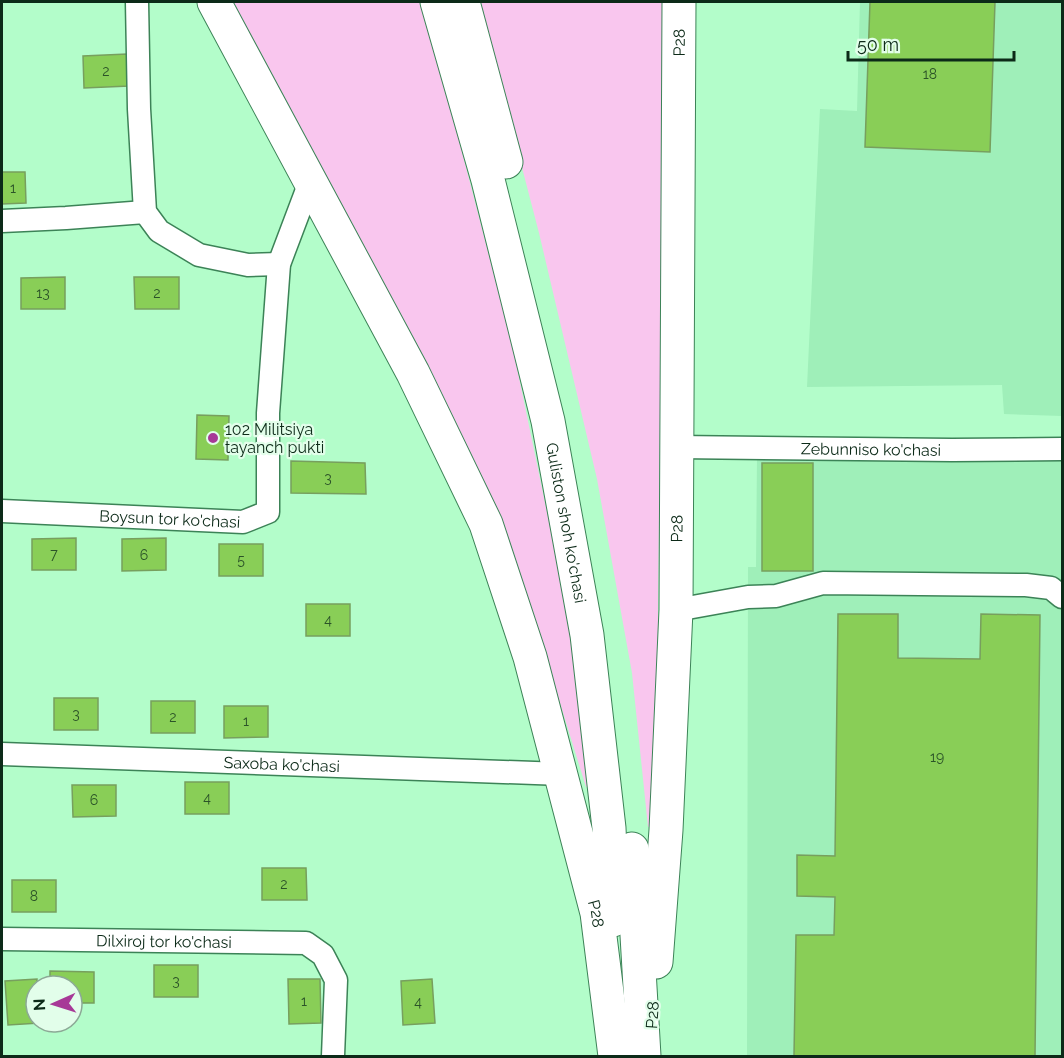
<svg xmlns="http://www.w3.org/2000/svg" width="1064" height="1058" viewBox="0 0 1064 1058" font-family="Raleway,sans-serif">
<style>
.built{fill:#9fefb9}
.green{fill:#f9c6ee}
.building{fill:#89ce57;stroke:#779f5e;stroke-width:1.5}
.lines{fill:none;stroke-linecap:round;stroke-linejoin:round}
.street-casing{stroke:#3c8357;stroke-width:25}
.secondary-casing{stroke:#3c8357;stroke-width:35}
.street{stroke:#fff;stroke-width:22}
.secondary{stroke:#fff;stroke-width:33}
.poi-dot{fill:#a73997;stroke:#e2feea;stroke-width:2}
.labels{text-anchor:middle;stroke-width:4.5;stroke-linejoin:round;paint-order:stroke}
.number-label{font-size:14px;fill:#2b5328}
.street-label{font-size:16px;fill:#0c2a18;stroke:#e2feea}
.poi-label{font-size:16px;fill:#0c2a18;stroke:#e2feea;text-anchor:start}
</style>
<rect width="100%" height="100%" fill="#b3fdca"/>
<g class="built">
<polygon points="860,2 1062,2 1062,416 1004,414 1002,385 807,387 820,109 857,111"/>
<polygon points="757,456 1062,457 1062,1056 747,1056 748,567 756,567"/>
</g>
<g class="green">
<polygon points="230,2 423,2 512,344 564,594 597,785 586,787 537,629"/>
<polygon points="479,2 664,2 656,824 648,827 632,673 597,479 539,233"/>
</g>
<g class="building">
<polygon points="870,2 995,2 990,152 865,147"/>
<polygon points="127,54 129,86 84,88 83,56"/>
<polygon points="2,172 25,172 26,203 2,204"/>
<polygon points="65,277 65,309 21,309 21,278"/>
<polygon points="134,277 179,277 179,309 135,309"/>
<polygon points="197,415 229,416 228,460 196,459"/>
<polygon points="291,461 365,463 366,494 291,493"/>
<rect x="762" y="463" width="51" height="108"/>
<polygon points="76,538 76,570 32,570 32,539"/>
<polygon points="166,538 166,570 122,571 122,539"/>
<rect x="219" y="544" width="44" height="32"/>
<rect x="306" y="604" width="44" height="32"/>
<polygon points="838,614 898,614 898,658 980,659 981,614 1040,615 1035,1056 794,1056 796,935 834,935 835,897 797,896 797,855 835,856"/>
<rect x="54" y="698" width="44" height="32"/>
<rect x="151" y="701" width="44" height="32"/>
<polygon points="224,706 268,706 268,737 224,738"/>
<rect x="185" y="782" width="44" height="32"/>
<polygon points="72,785 116,785 116,816 73,817"/>
<polygon points="262,868 306,868 307,900 262,900"/>
<rect x="12" y="880" width="44" height="32"/>
<rect x="154" y="965" width="44" height="32"/>
<polygon points="50,971 94,972 94,1003 72,1003 72,986 50,986"/>
<polygon points="37,979 36,1022 40,1023 8,1025 5,981"/>
<polygon points="288,979 320,979 321,1023 289,1024"/>
<polygon points="432,979 435,1023 403,1025 401,981"/>
</g>
<g class="lines">
<defs>
<g id="street">
<polyline points="137,2 139,109 145,212 159,231 199,255 248,265 279,264"/>
<polyline points="2,221 66,218 145,212"/>
<path id="s1" d="M677,447L952,450L1062,449"/>
<path id="s2" d="M2,511L243,522L268,512V413L279,264L310,182"/>
<polyline points="676,610 748,597 776,596 823,583 1026,585 1051,588 1062,597"/>
<path id="s3" d="M2,754L562,774"/>
<path id="s4" d="M2,939L306,943L323,955L336,980L333,1056"/>
</g>
<g id="secondary">
<path id="s5" d="M214,2L413,373L486,524L530,657L597,913L615,1056"/>
<path id="s6" d="M437,2L488,180L548,421L587,635L609,828L613,920"/>
<polyline points="463,2 506,162"/>
<polyline points="632,849 644,1056"/>
<path id="s7" d="M656,962L666,830L676,610L679,2"/>
</g>
</defs>
<use href="#street" class="street-casing"/>
<use href="#secondary" class="secondary-casing"/>
<use href="#street" class="street"/>
<use href="#secondary" class="secondary"/>
</g>
<circle class="poi-dot" cx="213" cy="438" r="6"/>
<g class="labels">
<g class="number-label">
<text x="106" y="76">2</text>
<text x="930" y="79">18</text>
<text x="13" y="193">1</text>
<text x="43" y="298">13</text>
<text x="157" y="298">2</text>
<text x="328" y="483">3</text>
<text x="54" y="559">7</text>
<text x="144" y="560">6</text>
<text x="241" y="565">5</text>
<text x="328" y="625">4</text>
<text x="76" y="719">3</text>
<text x="173" y="722">2</text>
<text x="246" y="726">1</text>
<text x="937" y="762">19</text>
<text x="207" y="803">4</text>
<text x="94" y="805">6</text>
<text x="284" y="889">2</text>
<text x="34" y="901">8</text>
<text x="176" y="986">3</text>
<text x="304" y="1006">1</text>
<text x="418" y="1007">4</text>
</g>
<g class="street-label">
<text dy="6" stroke="none"><textPath href="#s7" startOffset="920">Р28</textPath></text>
<text dy="6" stroke="none"><textPath href="#s1" startOffset="194">Zebunniso ko'chasi</textPath></text>
<text dy="6" stroke="none"><textPath href="#s2" startOffset="168">Boysun tor ko'chasi</textPath></text>
<text dy="6" stroke="none"><textPath href="#s6" startOffset="537">Guliston shoh ko'chasi</textPath></text>
<text dy="6" stroke="none"><textPath href="#s7" startOffset="434">Р28</textPath></text>
<text dy="6" stroke="none"><textPath href="#s3" startOffset="280">Saxoba ko'chasi</textPath></text>
<text dy="6" stroke="none"><textPath href="#s5" startOffset="994">P28</textPath></text>
<text dy="6" stroke="none"><textPath href="#s4" startOffset="162">Dilxiroj tor ko'chasi</textPath></text>
<text transform="translate(652 1015) rotate(-86)" y="6">Р28</text>
</g>
<g class="poi-label">
<text x="225" y="435">102 Militsiya<tspan x="225" dy="18">tayanch pukti</tspan></text>
</g>
</g>
<rect width="1064" height="1058" fill="none" stroke="#0c2a18" stroke-width="6"/>
<g transform="translate(54 1004) rotate(267)"><circle r="28" fill="#e2feea" stroke="#8ca996" stroke-width="1.5"/>
<path d="M0-4.5L10 22L0 15L-10 22Z" fill="#a73997"/>
<text y="-9" font-size="16" font-weight="bold" text-anchor="middle" fill="#0c2a18">N</text>
</g>
<path d="M848 51v9h166v-9" fill="none" stroke="#0c2a18" stroke-width="3"/>
<text x="857" y="51" font-size="18" fill="#0c2a18" stroke="#e2feea" stroke-width="4.5" paint-order="stroke">50 m</text>
</svg>
